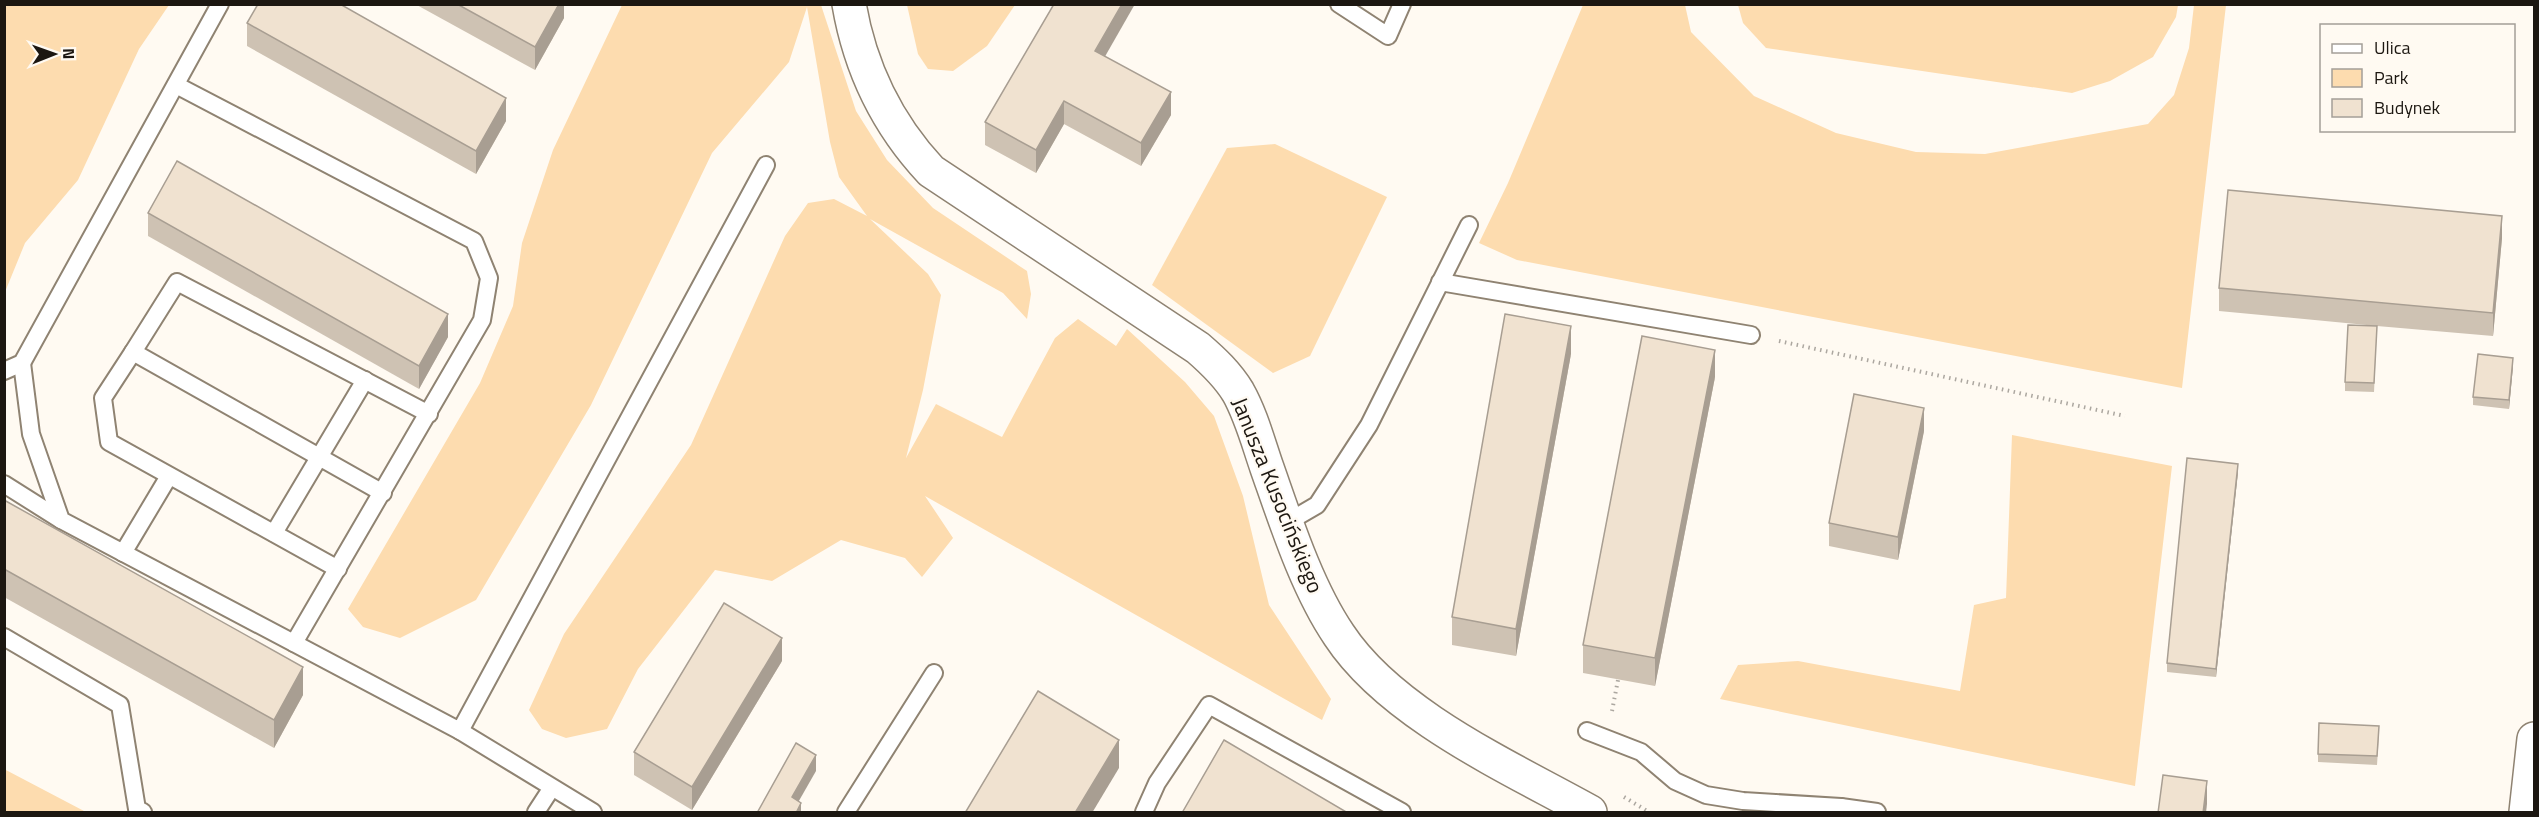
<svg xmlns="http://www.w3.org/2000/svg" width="2539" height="817" viewBox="0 0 2539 817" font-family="'Titillium Web',sans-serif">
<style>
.green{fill:#fddcaf}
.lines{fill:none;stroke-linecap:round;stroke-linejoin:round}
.lane-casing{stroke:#8f8372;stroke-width:20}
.street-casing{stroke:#8f8372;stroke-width:36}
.path{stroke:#aca7a0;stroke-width:4;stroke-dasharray:1.5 4.5;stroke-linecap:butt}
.lane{stroke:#fff;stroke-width:16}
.street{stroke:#fff;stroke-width:33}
.wall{fill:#cec2b3}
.shaded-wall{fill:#a89e92}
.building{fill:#f0e2d0;stroke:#a89e92;stroke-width:1.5}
.labels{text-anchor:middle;stroke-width:4.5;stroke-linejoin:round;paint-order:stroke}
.street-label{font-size:22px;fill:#1c1711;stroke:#fffaf2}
</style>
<rect width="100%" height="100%" fill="#fffaf2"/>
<g class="green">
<polygon points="5,4 169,5 139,49 78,180 25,243 5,292"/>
<polygon points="622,5 821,5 856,111 887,160 933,208 1027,271 1031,294 1027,319 1003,293 870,219 928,274 941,295 923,390 906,458 936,404 1002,437 1055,338 1078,319 1116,346 1127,329 1185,382 1214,416 1243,496 1269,605 1331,699 1322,720 925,496 953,538 922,577 905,558 841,540 772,581 715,570 638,669 607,729 566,738 542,729 529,710 564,634 691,445 785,236 808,203 834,199 867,216 839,177 830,142 807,7 789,62 712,153 591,405 476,600 400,638 363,627 348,609 480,383 513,306 522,243 553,150"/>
<polygon points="907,5 907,4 1015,5 987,46 953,71 928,69 918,54"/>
<polygon points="1583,5 1685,5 1691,32 1754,96 1836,133 1916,152 1985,154 2148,124 2174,95 2189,48 2194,5 2226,5 2182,388 1517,260 1479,243 1508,183"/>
<polygon points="1738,5 1738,4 2178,5 2176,17 2153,57 2110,81 2072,93 1766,48 1743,23"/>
<polygon points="1275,144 1387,197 1310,356 1273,373 1152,285 1227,148"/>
<polygon points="2012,435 2172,466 2135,786 1720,699 1738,665 1798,661 1960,691 1974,605 2006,598"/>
<polygon points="4,769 84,811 86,812 5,812"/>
</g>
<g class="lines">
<defs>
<g id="lane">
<polyline points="1339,4 1388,36 1402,4"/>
<polyline points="176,85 474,241 489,278 482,320 294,643"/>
<polyline points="1440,282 1751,335"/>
<polyline points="133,352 177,282 429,414"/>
<polyline points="22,363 31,434 61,520 460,731 766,165"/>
<polyline points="4,371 22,363 220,4"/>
<polyline points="4,484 61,520"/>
<polyline points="1286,523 1317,505 1369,425 1469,225"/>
<polyline points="274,533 365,380"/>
<polyline points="123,553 169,476"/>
<polyline points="338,569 109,442 103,398 133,352 383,493"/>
<polyline points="4,637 120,705 137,809 143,812"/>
<polyline points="460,731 593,812"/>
<polyline points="1587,731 1641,752 1675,781 1706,795 1743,801 1841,807"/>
<polyline points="536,812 551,789"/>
<polyline points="846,812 934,673"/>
<polyline points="1144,812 1157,783 1209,705 1402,812"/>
<polyline points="1838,812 1841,807 1877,812"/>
</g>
<g id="street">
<path d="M849,4C860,68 887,124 931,171L1198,348C1213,361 1227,374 1238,392C1251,415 1258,442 1267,468C1286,522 1307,588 1339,635C1391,714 1509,767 1590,812"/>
<polyline points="2526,812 2534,739"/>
</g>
</defs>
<use href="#lane" class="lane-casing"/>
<use href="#street" class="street-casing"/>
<g class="path">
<polyline points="1779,341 2125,416"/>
<polyline points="1612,711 1618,680"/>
<polyline points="1624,797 1649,812"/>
</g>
<use href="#lane" class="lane"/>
<use href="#street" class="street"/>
</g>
<g class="wall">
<polygon points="415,4 564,4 564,18 535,70"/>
<polygon points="247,23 506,121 476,174 247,46"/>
<polygon points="1105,57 1171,115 1141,166 1064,124 1036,173 985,145 985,122"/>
<polygon points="148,213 448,337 419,389 148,236"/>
<polygon points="2502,238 2493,336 2377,326 2374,392 2345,391 2345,382 2377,326 2219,311 2219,288"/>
<polygon points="1571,354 1516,656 1452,645 1452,617"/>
<polygon points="2513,366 2509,409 2473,405 2473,397"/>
<polygon points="1715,377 1655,686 1583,673 1583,645"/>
<polygon points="1924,431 1898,560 1829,546 1829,523"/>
<polygon points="2238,472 2216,677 2167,672 2167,663"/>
<polygon points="4,500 303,695 274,748 4,597"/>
<polygon points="782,661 692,810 634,775 634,752"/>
<polygon points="2379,735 2377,765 2318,762 2318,754"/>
</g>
<g class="shaded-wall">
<polygon points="559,4 564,4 564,18 535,70 535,47"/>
<polygon points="1122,4 1135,4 1095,74 1095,51"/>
<polygon points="1171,92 1171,115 1141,166 1141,143"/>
<polygon points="506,98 506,121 476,174 476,151"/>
<polygon points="1064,101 1064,124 1036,173 1036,150"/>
<polygon points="2502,216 2502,238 2493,336 2493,313"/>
<polygon points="448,314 448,337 419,389 419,366"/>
<polygon points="1571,326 1571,354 1516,656 1516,629"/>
<polygon points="1715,350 1715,377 1655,686 1655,658"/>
<polygon points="2513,358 2513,366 2509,409 2509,400"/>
<polygon points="1924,408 1924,431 1898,560 1898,537"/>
<polygon points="2238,464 2238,472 2216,677 2216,669"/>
<polygon points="782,638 782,661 692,810 692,787"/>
<polygon points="303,667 303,695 274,748 274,720"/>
<polygon points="1119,740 1119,768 1092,813 1075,813"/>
<polygon points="816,755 816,771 792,813 792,797"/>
<polygon points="2207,781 2207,804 2206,813 2203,813"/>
<polygon points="801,803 801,813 796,813"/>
</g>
<g class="building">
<polygon points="258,4 340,4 506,98 476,151 247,23"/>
<polygon points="457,4 559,4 535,47"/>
<polygon points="1054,4 1122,4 1095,51 1171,92 1141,143 1064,101 1036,150 985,122"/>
<polygon points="177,161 448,314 419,366 148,213"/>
<polygon points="2228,190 2502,216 2493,313 2219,288"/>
<polygon points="1505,314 1571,326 1516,629 1452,617"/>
<polygon points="2348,325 2377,326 2374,383 2345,382"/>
<polygon points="1642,336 1715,350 1655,658 1583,645"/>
<polygon points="2478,354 2513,358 2509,400 2473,397"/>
<polygon points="1854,394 1924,408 1898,537 1829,523"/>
<polygon points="2187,458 2238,464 2216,669 2167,663"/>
<polygon points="4,500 303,667 274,720 4,569"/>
<polygon points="724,603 782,638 692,787 634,752"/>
<polygon points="1038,691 1119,740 1075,813 965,813"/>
<polygon points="2319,723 2379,726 2377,756 2318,754"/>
<polygon points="1224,740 1348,813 1182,813"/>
<polygon points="796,743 816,755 792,797 801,803 796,813 757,813"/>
<polygon points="2163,775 2207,781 2203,813 2158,813"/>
</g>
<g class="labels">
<g class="street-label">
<text transform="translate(1278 495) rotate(68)" y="8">Janusza Kusocińskiego</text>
</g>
</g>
<rect width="2539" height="817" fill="none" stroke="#1c1711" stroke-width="12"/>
<rect x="2320" y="24" width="195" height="108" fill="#fffaf2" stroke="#a49f98" stroke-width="1.5"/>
<rect x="2332" y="44" width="30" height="9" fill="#ffffff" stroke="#a49f98" stroke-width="1.5"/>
<text x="2374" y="54" font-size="18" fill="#1c1711">Ulica</text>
<rect x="2332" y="69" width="30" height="18" fill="#fddcaf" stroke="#a49f98" stroke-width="1.5"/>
<text x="2374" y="84" font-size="18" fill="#1c1711">Park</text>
<rect x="2332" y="99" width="30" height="18" fill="#f0e2d0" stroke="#a49f98" stroke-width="1.5"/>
<text x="2374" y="114" font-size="18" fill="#1c1711">Budynek</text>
<g transform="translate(54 54) rotate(89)" stroke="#fffaf2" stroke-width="4.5" paint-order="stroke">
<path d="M0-4.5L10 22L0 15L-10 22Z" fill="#1c1711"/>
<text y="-9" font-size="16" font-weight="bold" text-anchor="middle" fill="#1c1711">N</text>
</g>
</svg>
